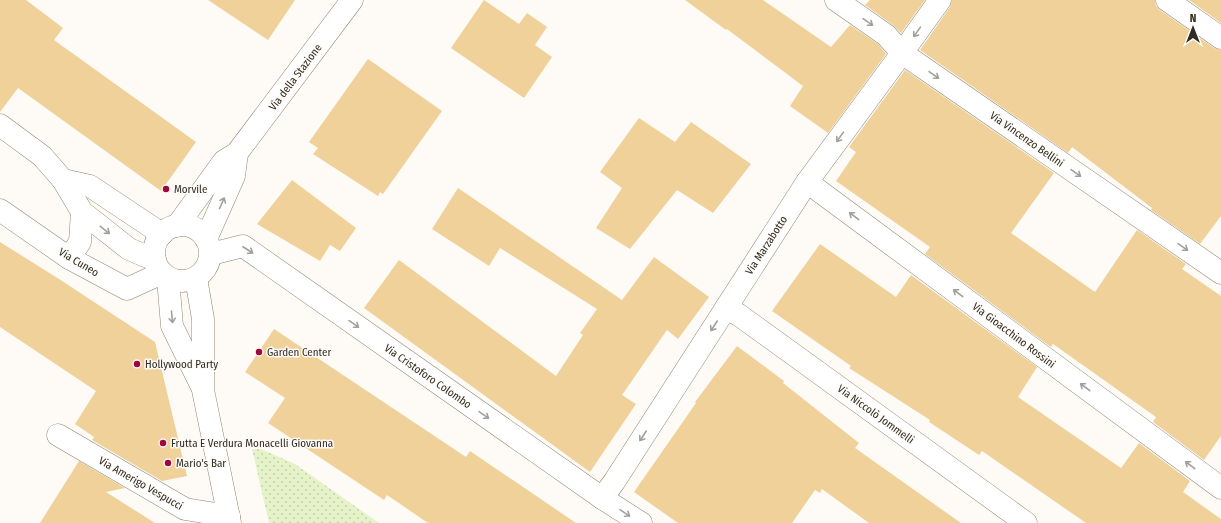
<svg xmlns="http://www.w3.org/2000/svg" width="1221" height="523" viewBox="0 0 1221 523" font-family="'Fira Sans Condensed',sans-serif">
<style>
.grass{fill:url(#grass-dots)}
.building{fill:#efd199}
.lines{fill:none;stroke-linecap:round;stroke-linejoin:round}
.street-casing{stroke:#8f8572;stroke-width:23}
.secondary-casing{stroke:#8f8572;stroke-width:23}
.street{stroke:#fff;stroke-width:22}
.secondary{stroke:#fff;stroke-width:22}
.oneway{stroke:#a2a09c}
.poi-dot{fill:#a2053c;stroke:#fefbf7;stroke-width:1.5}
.labels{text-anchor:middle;stroke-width:3;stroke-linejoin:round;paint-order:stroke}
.street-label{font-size:11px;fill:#302c24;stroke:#fefbf7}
.poi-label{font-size:11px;fill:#302c24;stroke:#fefbf7;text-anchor:start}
</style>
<defs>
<pattern id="grass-dots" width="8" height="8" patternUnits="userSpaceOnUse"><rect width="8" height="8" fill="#e6f2c8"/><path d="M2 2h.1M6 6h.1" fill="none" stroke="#c6d0ac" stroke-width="1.8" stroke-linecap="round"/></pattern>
</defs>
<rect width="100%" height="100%" fill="#fefbf7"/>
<polygon class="grass" points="252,449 261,449 295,464 379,523 269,523"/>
<g class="building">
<polygon points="0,0 26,0 63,28 54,40 196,142 161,191 18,88 0,112"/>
<polygon points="208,0 295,0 268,40"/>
<polygon points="484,0 519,24 527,13 547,27 535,45 552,57 524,98 451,48"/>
<polygon points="685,0 763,0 831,47 850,25 878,44 886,54 828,133 790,106 803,86 727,29 726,30"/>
<polygon points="870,0 925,0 901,33 893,25 865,5"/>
<polygon points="952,0 1155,0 1156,6 1160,10 1214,48 1221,50 1221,216 1200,244 1151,210 1152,208 1072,147 1068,153 920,50 950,7"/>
<polygon points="1189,0 1221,0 1221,23"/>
<polygon points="368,59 442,111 383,194 380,192 378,196 313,154 318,148 309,142"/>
<polygon points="905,70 1054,173 1011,233 1095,292 1137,230 1186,264 1182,269 1221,296 1221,436 1204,460 1153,422 1156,417 1053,344 1051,347 925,254 930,247 836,181 856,152 849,147"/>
<polygon points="639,118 675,142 691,122 751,164 713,213 677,190 630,249 596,228 622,188 600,172"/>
<polygon points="292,180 356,228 340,251 330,245 320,261 257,224"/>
<polygon points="458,188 622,300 654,257 709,297 678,339 667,330 622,395 636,404 590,472 364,308 399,260 556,376 583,335 580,333 597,309 500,248 489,266 432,229"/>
<polygon points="0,242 59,279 155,342 187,476 162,481 92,440 94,437 75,424 96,391 0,327"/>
<polygon points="820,244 896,297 911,275 1037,367 1018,397 1121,468 1139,443 1190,481 1183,492 1221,519 1221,523 1086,523 982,451 979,455 929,422 930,420 849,368 851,366 772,311"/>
<polygon points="274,329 466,457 470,451 576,523 428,523 387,495 384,500 268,423 285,398 245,372"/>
<polygon points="737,346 784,381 783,383 859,443 855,448 961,523 869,523 822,489 820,493 815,490 792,523 678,523 634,492 696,403 695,402"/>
<polygon points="79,461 125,488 106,492 155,523 40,523"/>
</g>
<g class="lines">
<defs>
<g id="street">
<polyline points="836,0 886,35 902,53 1221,273"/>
<polyline points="1167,0 1221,38"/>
<polyline points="0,125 42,156 63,180 82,212 129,249 155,260"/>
<polyline points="63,180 90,186 162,234"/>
<polyline points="807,182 1221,488"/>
<polyline points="0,210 69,258 127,289 162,273"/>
<polyline points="211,254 243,246 602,498 641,523"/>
<polyline points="69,258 80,242 82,212"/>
<polyline points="726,308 739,315 1026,523"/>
<polyline points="58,435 185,509 229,516"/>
<polyline points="602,498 614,482 807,182 902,53 940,0"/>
</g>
<g id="secondary">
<circle cx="182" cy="253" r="28"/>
<polyline points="177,226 224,161 237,153 352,0"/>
<polyline points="206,239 234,176 237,153"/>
<polyline points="168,278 172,326 201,385"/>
<polyline points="196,278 203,319 203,390 230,523"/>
</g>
</defs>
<use href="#street" class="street-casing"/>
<use href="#secondary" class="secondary-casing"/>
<use href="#street" class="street"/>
<use href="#secondary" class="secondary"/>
</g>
<defs><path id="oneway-shaft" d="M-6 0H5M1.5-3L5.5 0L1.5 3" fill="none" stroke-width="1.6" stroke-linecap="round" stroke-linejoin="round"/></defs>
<g class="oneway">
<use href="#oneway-shaft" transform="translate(868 22) rotate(35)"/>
<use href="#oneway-shaft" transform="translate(917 32) rotate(125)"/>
<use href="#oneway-shaft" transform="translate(934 75) rotate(35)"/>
<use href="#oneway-shaft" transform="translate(840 137) rotate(126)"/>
<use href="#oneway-shaft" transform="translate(1076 173) rotate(35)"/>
<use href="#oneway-shaft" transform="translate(222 203) rotate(-66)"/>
<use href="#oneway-shaft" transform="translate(854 216) rotate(-143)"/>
<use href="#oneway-shaft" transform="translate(105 230) rotate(38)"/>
<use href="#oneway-shaft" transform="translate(1183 247) rotate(35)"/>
<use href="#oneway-shaft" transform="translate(248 250) rotate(33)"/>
<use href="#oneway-shaft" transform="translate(958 293) rotate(-143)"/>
<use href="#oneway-shaft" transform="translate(172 317) rotate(85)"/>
<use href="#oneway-shaft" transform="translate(354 324) rotate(35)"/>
<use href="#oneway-shaft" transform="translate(714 326) rotate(123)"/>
<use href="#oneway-shaft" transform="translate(1085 387) rotate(-143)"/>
<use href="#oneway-shaft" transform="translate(484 415) rotate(35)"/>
<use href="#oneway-shaft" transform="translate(643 436) rotate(123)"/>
<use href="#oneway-shaft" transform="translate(1190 465) rotate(-143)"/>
<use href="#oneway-shaft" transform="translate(625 513) rotate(34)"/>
</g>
<g class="poi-dot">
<circle cx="166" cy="189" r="4"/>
<circle cx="259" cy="352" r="4"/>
<circle cx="137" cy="364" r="4"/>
<circle cx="163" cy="443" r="4"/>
<circle cx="168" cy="463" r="4"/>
</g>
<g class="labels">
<g class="street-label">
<text transform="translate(295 77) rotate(-53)" y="4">Via della Stazione</text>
<text transform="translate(1027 139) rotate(35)" y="4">Via Vincenzo Bellini</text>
<text transform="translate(766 245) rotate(-57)" y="4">Via Marzabotto</text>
<text transform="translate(79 262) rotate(31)" y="4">Via Cuneo</text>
<text transform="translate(1014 335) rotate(37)" y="4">Via Gioacchino Rossini</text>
<text transform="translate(428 376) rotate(35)" y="4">Via Cristoforo Colombo</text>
<text transform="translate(876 414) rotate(36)" y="4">Via Niccolò Jommelli</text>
<text transform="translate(141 483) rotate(30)" y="4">Via Amerigo Vespucci</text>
</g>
<g class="poi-label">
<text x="174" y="193">Morvile</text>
<text x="267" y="356">Garden Center</text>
<text x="145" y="368">Hollywood Party</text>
<text x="171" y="447">Frutta E Verdura Monacelli Giovanna</text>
<text x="176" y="467">Mario's Bar</text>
</g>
</g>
<g transform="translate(1193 28)" stroke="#fefbf7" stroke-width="3" paint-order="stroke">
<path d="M0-3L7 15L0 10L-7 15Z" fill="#302c24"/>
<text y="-6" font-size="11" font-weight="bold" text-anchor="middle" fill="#302c24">N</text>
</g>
</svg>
